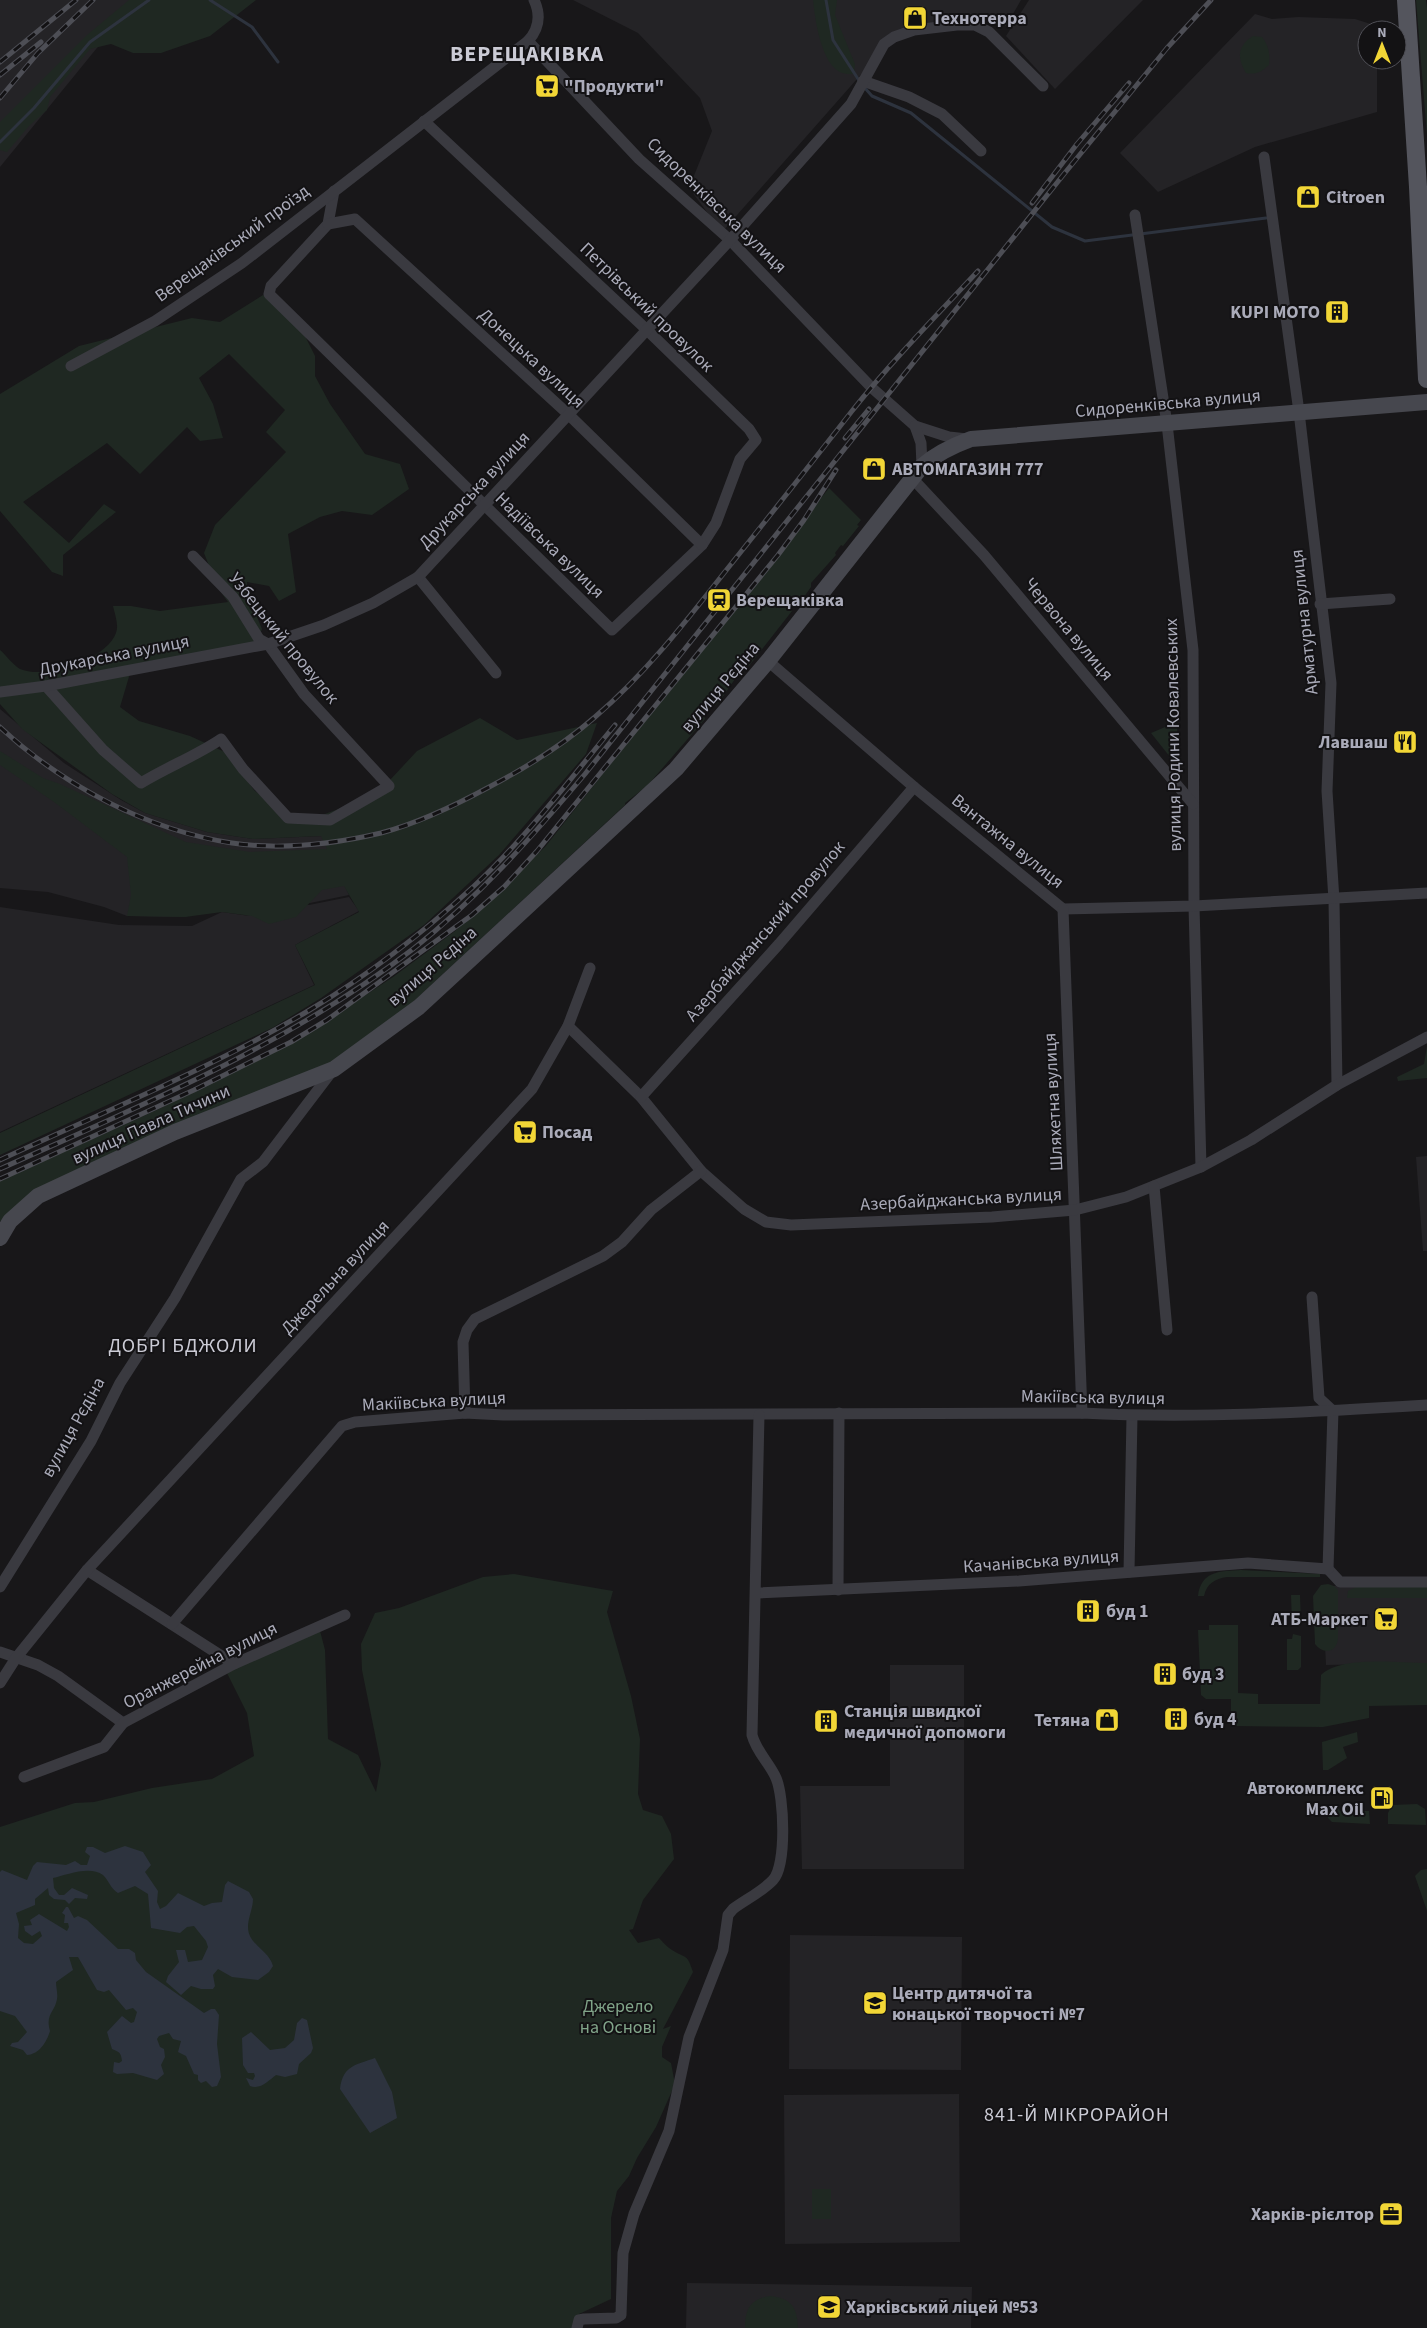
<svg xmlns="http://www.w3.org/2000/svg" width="1427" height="2328" viewBox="0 0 1427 2328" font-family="'Source Sans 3',sans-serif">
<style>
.built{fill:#242326}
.green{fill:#1f2822}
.water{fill:#2d333e}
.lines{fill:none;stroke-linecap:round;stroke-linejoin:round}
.stream{stroke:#2d333e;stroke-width:3}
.street{stroke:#3a3a40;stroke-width:11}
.secondary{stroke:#46474e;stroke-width:16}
.primary{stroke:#54555d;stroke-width:18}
.rail-casing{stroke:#4d4e55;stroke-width:5}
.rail{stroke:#131214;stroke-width:3;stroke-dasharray:9;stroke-linecap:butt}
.labels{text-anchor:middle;stroke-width:4;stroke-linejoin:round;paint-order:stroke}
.poi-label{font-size:18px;font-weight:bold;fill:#aaabb9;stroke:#131214;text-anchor:start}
.street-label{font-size:18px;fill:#aaabb9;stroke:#131214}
.park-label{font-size:18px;fill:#81a489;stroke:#131214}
.quarter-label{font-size:20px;letter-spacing:1px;fill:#cbcbd5;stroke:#131214}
.district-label{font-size:22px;font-weight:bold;letter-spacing:1px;fill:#cbcbd5;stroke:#131214}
</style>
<rect width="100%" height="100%" fill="#181719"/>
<g class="built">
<polygon points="0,0 136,0 0,167"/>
<polygon points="573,0 1021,0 1006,26 990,23 957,25 894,37 722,232 689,188 712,131 700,98 638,33"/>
<polygon points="1029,0 1143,0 1055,89 1006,36"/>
<polygon points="1255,14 1272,19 1298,17 1355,19 1377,26 1377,30 1367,30 1367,60 1377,60 1377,112 1255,147 1158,192 1120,153"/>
<polygon points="0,709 64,763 121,800 145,813 207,832 253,839 322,836 349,895 310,903 268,904 309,905 349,897 359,911 295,945 314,985 0,1132 0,907 119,925 192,926 222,912 250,916 218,907 185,917 127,916 104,907 48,892 0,888"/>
<polygon points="1427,1156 1427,1251 1423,1251 1416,1157"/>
<polygon points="1322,1586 1427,1586 1427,1663 1326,1665"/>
<polygon points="890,1665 964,1665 964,1869 802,1869 800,1786 890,1786"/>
<polygon points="790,1935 962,1937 961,2070 789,2069"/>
<polygon points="959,2094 960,2242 785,2244 784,2095"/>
<polygon points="687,2283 972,2287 971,2328 686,2328"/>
</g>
<g class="green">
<polygon points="129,0 256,0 210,36 161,53 133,53 111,44 90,49 50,97 47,110 29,126 7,152 0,150 0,122 87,35"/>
<path d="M813,0H837L835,15L855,64L854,74C850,74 845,74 842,73C821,65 815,19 813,0Z"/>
<polygon points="1416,0 1426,0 1427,8 1427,136"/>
<path d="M1253,36L1262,37C1269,46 1270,54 1269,65C1261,72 1256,75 1246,73C1237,58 1237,46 1253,36Z"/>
<path d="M263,295L299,324L315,356V376L330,404L365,454L400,464L409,489L372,515L342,511L320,517L288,534L296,592L279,601L269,586L247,582V593L262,629L255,646L131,670L120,707L139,721L190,736L227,753L254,790L288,818H314L363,800L390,780L417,751L480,718L517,740L597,723L586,754L499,855L424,925L321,998L272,1028L0,1155V1133L315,985L295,945L359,912L344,886L322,890L296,917L269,924L252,916L222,912L185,917L127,916L131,895L127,857L54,802L0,765V751L43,778L60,784L186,842L250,852L327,849L321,836L253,839L207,832L145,813L112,794L22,729L0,704V650C6,655 13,665 20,669C45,680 106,660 116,633C119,625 115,615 113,606H131L160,611L228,602L218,588L204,553L215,525L286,452L266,432L285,410L229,354L199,378L213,404L223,438L200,441L187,427L140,474L107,443L23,502L69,543L104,504L116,512L63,555V576L52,572L0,511V394L79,346L192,318L220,322Z"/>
<path d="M829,488L861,520L857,525L859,526L843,546L841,545L835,553L836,555L811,583V587L799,604L795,603L791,608L792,611L749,666C733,676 728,693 715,706L713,705L704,716L705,719L647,786L625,803V805L399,1015L333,1065L38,1196L10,1221H0V1181L163,1107L294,1042L393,977L455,931L545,847Z"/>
<polygon points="1177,722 1178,767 1151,733"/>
<polygon points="1427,1046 1427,1078 1398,1081 1397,1077 1424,1064"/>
<path d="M1241,1570L1320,1574V1577H1227C1215,1579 1207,1583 1204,1596H1198C1201,1571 1220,1571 1241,1570Z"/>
<path d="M514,1574L613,1591L607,1612L631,1696L640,1739L638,1794L643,1810L662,1816L671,1834L674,1859L643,1900L633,1929L629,1930L638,1943L659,1938C663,1942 667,1947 672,1950C686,1959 687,1953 693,1972L663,2029L671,2026L662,2047V2057L671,2063L675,2084L656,2127L637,2158L629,2176L617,2191L611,2218V2299L579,2314L574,2328H0V1827L75,1803L94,1802L152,1788L212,1779L254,1756L247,1713L227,1673L319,1627L325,1650L328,1739L358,1755L376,1792L381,1764L362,1670L361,1644L375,1613L399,1608L483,1577Z"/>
<path d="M1328,1584L1334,1586L1338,1590V1638C1337,1653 1323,1655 1315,1644L1313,1596L1321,1585Z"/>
<polygon points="1356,1587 1427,1587 1427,1598 1347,1598 1348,1591"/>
<polygon points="1291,1595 1300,1595 1301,1624 1292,1624"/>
<path d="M1209,1625H1238V1693L1258,1694V1704H1320L1321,1675C1341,1655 1399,1663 1427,1663V1705L1369,1706V1718L1323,1727L1236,1726L1231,1721V1699H1206L1201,1695L1198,1630H1209Z"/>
<polygon points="1293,1634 1301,1636 1301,1667 1298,1670 1287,1670 1287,1639 1292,1639"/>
<polygon points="1357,1732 1358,1742 1343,1747 1347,1758 1328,1770 1323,1770 1322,1742"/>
<polygon points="1417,1804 1425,1809 1426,1825 1388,1824 1388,1813 1392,1805"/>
<polygon points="1325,1805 1336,1805 1340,1811 1369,1811 1370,1824 1332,1822 1328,1818"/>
<polygon points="1427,1869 1427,1911 1415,1876 1421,1870"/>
<rect x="812" y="2189" width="19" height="30"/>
<path d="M770,2296C792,2298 797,2308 798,2328H745C745,2309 750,2299 770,2296Z"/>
</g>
<g class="water">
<path d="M125,1846L143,1852L151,1865L145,1872L158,1891L157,1902L160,1909L166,1906L178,1893L204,1906L212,1903L222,1902L225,1885L228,1881L249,1892L253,1899C253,1908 248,1918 248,1927C248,1945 269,1950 273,1966L269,1972L258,1980L232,1977L218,1969L213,1975L215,1986L213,1989H201L191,1986L181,1995L166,1982L168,1976L179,1962L176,1950H185L188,1962L202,1960L208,1947L206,1941L194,1926L187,1927L180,1933L151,1928L148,1894L135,1886L118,1893C111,1889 109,1881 103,1875C90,1865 66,1875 53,1878L54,1888L59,1895H64L72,1888L88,1895L87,1899L75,1898L69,1904L65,1900L54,1899L49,1895L48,1888L35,1899V1905L16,1913L19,1924L18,1938L24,1943L33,1944L42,1936L40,1931L32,1936L25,1931L24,1926L32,1925L30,1920L39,1914L67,1931L69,1927L68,1923H64L65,1915L62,1913L66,1907H68L74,1918L78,1916L87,1920L118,1949H129L135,1953L136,1960L146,1972L204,2013L211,2009H215L219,2015L217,2044L221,2077L217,2086L212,2087L206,2081L201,2083L198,2080V2075L194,2074L186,2056L178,2052L181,2041L173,2039L169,2033L159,2036L157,2039L160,2047L164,2049L165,2057L161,2065L164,2074L157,2080L133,2073L117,2074L113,2072L114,2062L119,2063L122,2061C121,2052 119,2052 112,2049L107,2032L122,2016L131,2023L134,2022L137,2012L133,2008L126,2010L109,1990L104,1992L97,1990L78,1957H69L73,1970L56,1982C56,1987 58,1994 57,1999C55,2012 45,2014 50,2031C47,2041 40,2054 27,2055L23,2050L10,2046L12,2043L18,2042L27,2032L15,2016L0,2011V1872L2,1870L27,1880L33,1866L37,1862L66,1865L75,1861L81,1865H87L90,1856L85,1852L87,1847H93L105,1853Z"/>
<path d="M302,2018L307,2020L313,2048L311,2053L299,2064L297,2074L285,2077L276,2075C269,2080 261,2090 250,2086L246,2078L253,2080L255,2076L254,2073H248L243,2065L242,2038L251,2032L270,2050L285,2048L294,2040L297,2023Z"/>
<path d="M375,2058L392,2092L397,2118L370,2133L340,2089C343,2065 356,2065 375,2058Z"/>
</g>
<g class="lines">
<g class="stream">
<polyline points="210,0 252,27 278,62"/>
<polyline points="826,0 833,40 860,82"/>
<polyline points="864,87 872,96 911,113 1052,227 1085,241 1266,218"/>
<polyline points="0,142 34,108 90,42 149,0"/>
</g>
<g class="street">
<path d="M534,0C541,15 539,29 528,41L639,159L730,240L872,388L915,426L949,437L967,439"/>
<polyline points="863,81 909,97 942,114 981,151"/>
<polyline points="1264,157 1299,412 1331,683 1327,791 1334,900 1337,1085"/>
<polyline points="334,191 328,224 271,286 269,294 612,630 702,545 716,523 740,459 756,440 749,429 647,330 424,121"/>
<polyline points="1135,215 1167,424 1193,650 1194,906 1201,1167"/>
<polyline points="328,224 355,219 568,414 702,545"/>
<polyline points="71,366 155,321 242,263 528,41"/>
<polyline points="915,426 921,443 922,466"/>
<polyline points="913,479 984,555 1193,804"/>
<polyline points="418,577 496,673"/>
<polyline points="1320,604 1390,599"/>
<polyline points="768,661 914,787 1063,909 1194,906 1427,893"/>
<path d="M46,686L103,750L141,783C167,767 196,756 221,739L243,769L288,818L330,820L389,786L304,694L268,644L259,639L233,597L193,556"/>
<polyline points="0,692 46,686 268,644 324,625 373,603 418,577 730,240 851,104 884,44 894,37 914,30 957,25 975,25 989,32 1043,86"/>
<polyline points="1063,909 1082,1413"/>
<polyline points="568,1026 641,1097 701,1171 744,1209 766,1222 791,1225 992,1217 1075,1210 1126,1197 1201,1167 1251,1140 1337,1085 1427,1037"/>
<polyline points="641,1097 779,944 914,787"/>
<polyline points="1154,1186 1167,1330"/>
<polyline points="465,1413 463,1342 467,1330 475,1319 603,1256 622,1242 651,1210 701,1171"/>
<polyline points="1328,1569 1340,1582 1427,1582"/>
<polyline points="87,1570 234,1664"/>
<polyline points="1129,1572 1132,1416"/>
<polyline points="0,1587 91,1441 120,1383 175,1298 241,1179 263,1162 333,1070"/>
<polyline points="838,1590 839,1413"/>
<polyline points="756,1593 1019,1581 1248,1563 1328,1569 1333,1411 1319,1398 1312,1297"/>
<path d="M172,1624L342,1426L355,1422L465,1413L503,1415L1082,1413C1197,1419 1313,1412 1427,1405"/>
<polyline points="0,1652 38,1665 58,1676 123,1723"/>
<polyline points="0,1683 16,1658 87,1570 532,1089 568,1026 590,968"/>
<polyline points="24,1777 104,1747 123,1723 234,1664 345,1615"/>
<path d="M577,2328L579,2320L584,2319L616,2318L621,2315L623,2253L634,2214L669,2131L689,2037L723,1950L728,1915L733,1909C745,1900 763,1891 773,1880C787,1865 784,1796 776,1778C769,1762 757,1753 752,1735L759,1415"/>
</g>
<path class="secondary" d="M0,1238L10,1221L38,1196L175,1132L334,1069L419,1007L676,769L768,661L922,466C937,453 952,446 971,439L1427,402"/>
<polyline class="primary" points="1406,0 1418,187 1427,379"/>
<defs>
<g id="rail">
<polyline points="0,62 76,0"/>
<polyline points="0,75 41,42"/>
<polyline points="0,98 38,53 93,0"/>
<polyline points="1032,203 1077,144 1129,83"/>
<polyline points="845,438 869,409"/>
<path d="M0,727C62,785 147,830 232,843C280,850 334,844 381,833C419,823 456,805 491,786C527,767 563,745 595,717C644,675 684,624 724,573C767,519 810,465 852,411C891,362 935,317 978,271"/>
<path d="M0,1160C103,1112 210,1069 308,1011C367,976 423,933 474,886C526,838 570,779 615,725"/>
<path d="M0,1169C142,1105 288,1045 413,949C478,898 532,837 585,774L1064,174L1167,48L1211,0"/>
<polyline points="0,1179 194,1090 291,1042 327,1020 472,915 504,887 537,851 778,555 804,520 836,470"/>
</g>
</defs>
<use href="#rail" class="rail-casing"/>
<use href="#rail" class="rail"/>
</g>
<defs>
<symbol id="shop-square" viewBox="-11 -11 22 22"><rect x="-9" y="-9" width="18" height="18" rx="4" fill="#f2d636" stroke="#131214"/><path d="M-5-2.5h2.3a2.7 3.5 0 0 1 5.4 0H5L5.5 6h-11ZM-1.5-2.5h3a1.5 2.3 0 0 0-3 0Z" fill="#111"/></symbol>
<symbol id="supermarket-square" viewBox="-11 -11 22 22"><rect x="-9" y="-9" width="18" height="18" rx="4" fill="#f2d636" stroke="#131214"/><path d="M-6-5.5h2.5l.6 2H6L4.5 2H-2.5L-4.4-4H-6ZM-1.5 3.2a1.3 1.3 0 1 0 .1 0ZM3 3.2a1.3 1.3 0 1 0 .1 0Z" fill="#111"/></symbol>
<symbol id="building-square" viewBox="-11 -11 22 22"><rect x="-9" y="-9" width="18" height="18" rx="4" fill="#f2d636" stroke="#131214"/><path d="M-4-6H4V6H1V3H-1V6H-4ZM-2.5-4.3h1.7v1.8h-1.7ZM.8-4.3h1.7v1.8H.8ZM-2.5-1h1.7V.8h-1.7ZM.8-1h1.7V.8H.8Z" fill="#111"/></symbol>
<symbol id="station-square" viewBox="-11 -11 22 22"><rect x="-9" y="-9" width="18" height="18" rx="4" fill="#f2d636" stroke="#131214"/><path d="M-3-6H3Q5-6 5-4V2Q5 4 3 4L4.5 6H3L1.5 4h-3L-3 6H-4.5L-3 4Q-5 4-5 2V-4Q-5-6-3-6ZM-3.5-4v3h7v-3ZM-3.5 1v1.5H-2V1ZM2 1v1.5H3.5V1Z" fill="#111"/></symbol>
<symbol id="restaurant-square" viewBox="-11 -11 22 22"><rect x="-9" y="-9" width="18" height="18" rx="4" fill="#f2d636" stroke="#131214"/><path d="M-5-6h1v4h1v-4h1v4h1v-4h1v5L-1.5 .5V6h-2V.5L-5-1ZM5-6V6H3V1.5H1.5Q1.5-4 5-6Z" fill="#111"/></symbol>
<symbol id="fuel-square" viewBox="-11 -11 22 22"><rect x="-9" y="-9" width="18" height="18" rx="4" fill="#f2d636" stroke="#131214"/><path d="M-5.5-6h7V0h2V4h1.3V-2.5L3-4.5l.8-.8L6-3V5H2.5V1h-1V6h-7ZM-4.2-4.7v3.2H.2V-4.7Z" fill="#111"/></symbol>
<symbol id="school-square" viewBox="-11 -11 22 22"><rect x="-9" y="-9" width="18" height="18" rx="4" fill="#f2d636" stroke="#131214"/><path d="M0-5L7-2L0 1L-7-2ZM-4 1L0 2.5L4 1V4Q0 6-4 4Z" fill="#111"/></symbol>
<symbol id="office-square" viewBox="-11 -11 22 22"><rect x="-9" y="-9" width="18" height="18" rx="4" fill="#f2d636" stroke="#131214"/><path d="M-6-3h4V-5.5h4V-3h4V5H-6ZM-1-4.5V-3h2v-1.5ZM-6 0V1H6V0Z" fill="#111"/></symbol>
</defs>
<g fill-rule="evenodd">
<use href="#shop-square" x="901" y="4" width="28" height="28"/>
<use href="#supermarket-square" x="533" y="72" width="28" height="28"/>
<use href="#shop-square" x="1294" y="183" width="28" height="28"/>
<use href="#building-square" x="1323" y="298" width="28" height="28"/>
<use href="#shop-square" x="860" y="455" width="28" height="28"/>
<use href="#station-square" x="705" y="586" width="28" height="28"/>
<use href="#restaurant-square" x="1391" y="728" width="28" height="28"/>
<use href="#supermarket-square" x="511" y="1118" width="28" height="28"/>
<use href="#building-square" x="1074" y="1597" width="28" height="28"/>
<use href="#supermarket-square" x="1372" y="1605" width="28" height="28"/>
<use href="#building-square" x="1151" y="1660" width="28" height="28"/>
<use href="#building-square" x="1162" y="1705" width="28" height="28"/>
<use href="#shop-square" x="1093" y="1706" width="28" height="28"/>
<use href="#building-square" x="812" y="1707" width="28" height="28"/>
<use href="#fuel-square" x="1368" y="1784" width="28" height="28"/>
<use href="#school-square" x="861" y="1989" width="28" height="28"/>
<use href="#office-square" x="1377" y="2200" width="28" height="28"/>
<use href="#school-square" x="815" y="2293" width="28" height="28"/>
</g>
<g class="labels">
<g class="poi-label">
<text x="932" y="24">Технотерра</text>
<text x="564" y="92">"Продукти"</text>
<text x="1326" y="203">Citroen</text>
<text x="1320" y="318" text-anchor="end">KUPI MOTO</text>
<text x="892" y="475">АВТОМАГАЗИН 777</text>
<text x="736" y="606">Верещаківка</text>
<text x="1388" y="748" text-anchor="end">Лавшаш</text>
<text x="542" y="1138">Посад</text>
<text x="1106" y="1617">буд 1</text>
<text x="1368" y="1625" text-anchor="end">АТБ-Маркет</text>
<text x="1182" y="1680">буд 3</text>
<text x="844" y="1717">Станція швидкої<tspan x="844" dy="21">медичної допомоги</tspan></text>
<text x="1194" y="1725">буд 4</text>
<text x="1090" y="1726" text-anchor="end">Тетяна</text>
<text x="1364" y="1794" text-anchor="end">Автокомплекс<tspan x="1364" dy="21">Max Oil</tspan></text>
<text x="892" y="1999">Центр дитячої та<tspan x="892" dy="21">юнацької творчості №7</tspan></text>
<text x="1374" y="2220" text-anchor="end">Харків-рієлтор</text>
<text x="846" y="2313">Харківський ліцей №53</text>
</g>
<g class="street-label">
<text transform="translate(717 205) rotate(44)" y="6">Сидоренківська вулиця</text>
<text transform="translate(232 243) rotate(-36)" y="6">Верещаківський проїзд</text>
<text transform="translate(647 307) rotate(44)" y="6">Петрівський провулок</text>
<text transform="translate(532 358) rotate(43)" y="6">Донецька вулиця</text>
<text transform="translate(1168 403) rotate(-5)" y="6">Сидоренківська вулиця</text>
<text transform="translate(474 490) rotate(-47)" y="6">Друкарська вулиця</text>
<text transform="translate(550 545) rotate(44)" y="6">Надіївська вулиця</text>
<text transform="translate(1304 622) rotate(-96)" y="6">Арматурна вулиця</text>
<text transform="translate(1069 629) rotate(50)" y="6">Червона вулиця</text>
<text transform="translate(284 638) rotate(51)" y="6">Узбецький провулок</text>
<text transform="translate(114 655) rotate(-11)" y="6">Друкарська вулиця</text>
<text transform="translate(720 687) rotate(-50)" y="6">вулиця Рєдіна</text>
<text transform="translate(1173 735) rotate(-91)" y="6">вулиця Родини Ковалевських</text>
<text transform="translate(1008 841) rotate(39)" y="6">Вантажна вулиця</text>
<text transform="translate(765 931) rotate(-49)" y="6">Азербайджанський провулок</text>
<text transform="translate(432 966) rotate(-41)" y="6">вулиця Рєдіна</text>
<text transform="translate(1053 1102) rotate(-93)" y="6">Шляхетна вулиця</text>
<text transform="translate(151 1124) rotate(-24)" y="6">вулиця Павла Тичини</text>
<text transform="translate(961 1199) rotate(-3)" y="6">Азербайджанська вулиця</text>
<text transform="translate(335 1277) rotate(-47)" y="6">Джерельна вулиця</text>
<text transform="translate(1093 1397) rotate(1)" y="6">Макіївська вулиця</text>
<text transform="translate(434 1401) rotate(-3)" y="6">Макіївська вулиця</text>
<text transform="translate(73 1427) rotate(-61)" y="6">вулиця Рєдіна</text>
<text transform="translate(1041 1561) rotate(-4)" y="6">Качанівська вулиця</text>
<text transform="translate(200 1665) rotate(-27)" y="6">Оранжерейна вулиця</text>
</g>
<g class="park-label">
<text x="618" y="2012">Джерело<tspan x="618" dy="21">на Основі</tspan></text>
</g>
<g class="quarter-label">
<text x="183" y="1352">ДОБРІ БДЖОЛИ</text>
<text x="1077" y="2121">841-Й МІКРОРАЙОН</text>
</g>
<g class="district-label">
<text x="527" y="61">ВЕРЕЩАКІВКА</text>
</g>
</g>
<g transform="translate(1382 45)"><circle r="24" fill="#131214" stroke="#4f4f56"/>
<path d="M0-4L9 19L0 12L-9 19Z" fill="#f2d636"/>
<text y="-8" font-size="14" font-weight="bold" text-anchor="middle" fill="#aaabb9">N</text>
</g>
</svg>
